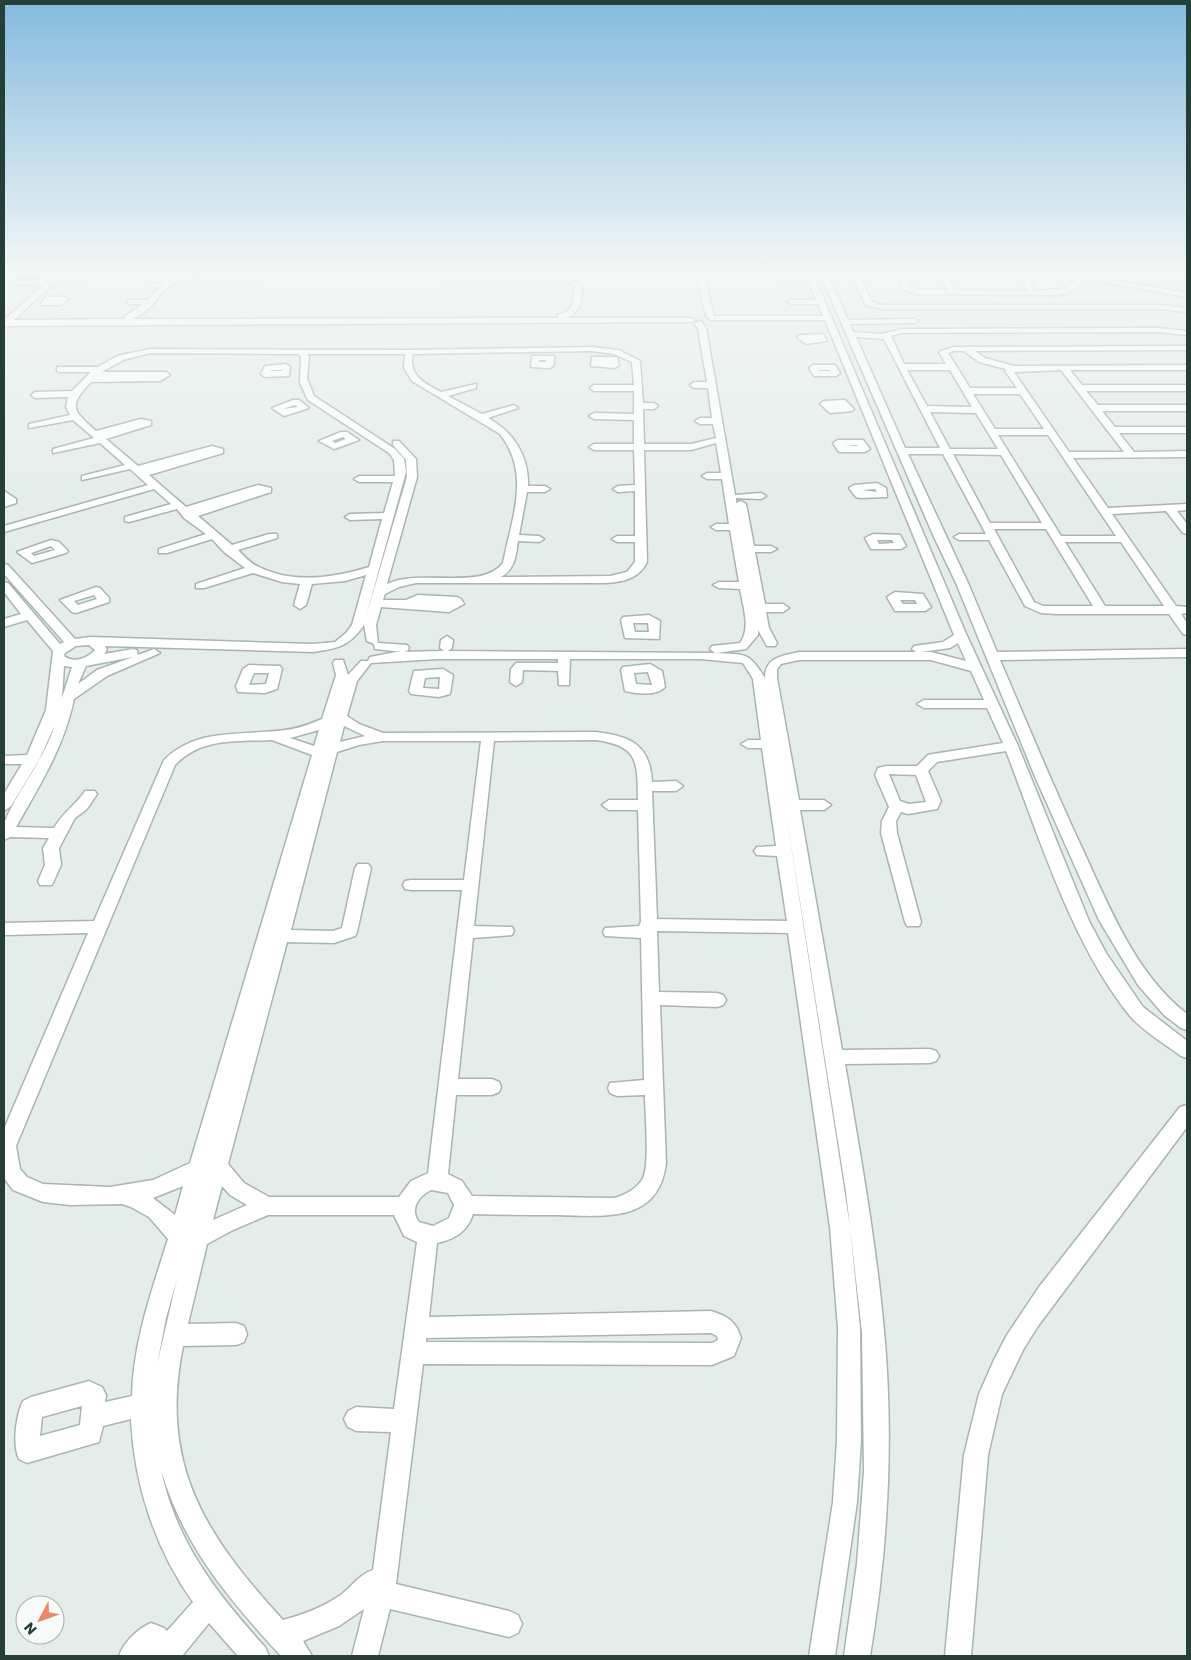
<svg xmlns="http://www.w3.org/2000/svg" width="1191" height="1660" viewBox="0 0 1191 1660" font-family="Poppins,sans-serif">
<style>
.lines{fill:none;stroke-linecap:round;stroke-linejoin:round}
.minor-casing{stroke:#a8b5b1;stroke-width:3}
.minor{fill:#fff;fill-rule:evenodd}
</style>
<rect width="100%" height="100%" fill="#e5edea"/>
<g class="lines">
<defs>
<g id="minor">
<path d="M61,269H69L14,320L125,319V316L143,304H128V300H147L166,282L148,281L150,273L154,271L158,273L156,277L244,275L280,269C254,292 211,273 181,280C168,283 160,296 153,304C148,310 139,316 131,319L558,318V315C574,311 574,301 574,287L569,283L555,280H448L433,276V269H439L440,273L449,276C476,276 565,269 582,286C581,300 582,313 566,318H692L696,320L692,322L4,326V320Z"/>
<path d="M695,269H703L714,316H823L818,304H791L787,302L791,300H816L808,279H781L777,277L781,275H806L804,269H811L967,636L1018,746L1089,921L1106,953L1143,1007L1187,1041V1058L1181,1056C1165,1044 1143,1031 1130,1016C1072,945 1039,836 1006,751L937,762L928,771L941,801L937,809L908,814L901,812L896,821L897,833L921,922L919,926H907L905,922L881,833L882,821L889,807L875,775L878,768L886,766H917L928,755L933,754L1003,743L987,708H924L917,704L924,700H984L971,671L931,660H799L781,664L777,669V678L799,800H824L831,805L824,810H800L842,1050L930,1049L936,1051L939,1056L936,1061L930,1063L845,1064C860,1153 876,1241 884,1331C894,1439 888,1549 870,1656H844L857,1564L864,1471L862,1332L846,1192L785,806L850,1227L860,1328L861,1440L857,1502L835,1656H809L833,1502L837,1440L838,1328L830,1227L788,933L657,931L659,992L717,993L723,995L726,1000L723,1005L717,1007L660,1005L666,1163C659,1224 603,1216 557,1215C529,1215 501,1215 473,1214C467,1232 455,1239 437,1243L429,1317L711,1311C727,1316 736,1321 741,1338L734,1356L712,1365L423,1364L396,1584L509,1611L518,1615L522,1624L518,1633L509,1637L390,1609L378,1656H352L364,1609L339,1626L303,1641L312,1656H281C228,1598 184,1547 161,1470C176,1542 217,1594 265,1647L269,1656H238L209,1623L182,1656H119C124,1642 137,1629 151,1623L164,1628L167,1631L193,1602C155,1549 134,1484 131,1419L103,1426L99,1442L27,1463L19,1459C12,1444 16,1416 23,1401L31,1397L89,1381L102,1387L106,1395L105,1402L132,1396C133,1342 152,1290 168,1239L149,1217L131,1207L122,1204L70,1205L43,1202L13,1190L4,1178V1129L88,933L4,935V923L94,921L164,760C197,727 242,736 285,730C298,729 310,724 322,719L336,675L333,663L335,660H343L348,675L361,661H368L370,657L396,652L444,651L440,648L441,640L447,636L453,640L452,648L448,651L715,653L710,649L712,646L740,643C751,628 743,607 740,589L719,588L713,585L719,582H739L730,530H716L711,527L716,524H729L722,479H707L702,476L707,473H721L716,443L691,450H644L647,562C639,579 622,582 605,583H416L399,587L385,594L383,600H406L418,595L457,597L461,599L464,604L449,612L381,607L376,625L378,643L407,645L409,648L407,651L403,652L375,649L374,644L367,641L364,625C348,647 339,648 313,652L105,646L107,650L104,654L133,649L137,650L138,655L154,649L160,653L107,676L74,699C64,747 40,785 16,827L54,828C64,811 75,806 85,791H95L97,794L87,809L75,818L59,848L61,865L52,885H40L38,881L45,865L43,848L49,838L10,837L4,840C4,834 2,826 5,821C19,788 43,762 55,725L39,760L11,806L4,811V794L22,764H4V756L27,755L46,710L53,651L27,620L4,627V619L21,614L4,592V582L8,583L60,644L64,642L4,574V564L8,565L75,639L90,637L313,644L335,642L346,633L352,625L366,575L345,581L312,584L306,605L300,609L294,605L300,584L282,582L253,573L204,588H196V584L245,568L224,552L212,539L167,553H159V549L206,534L184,518L177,509L129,522L125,521V517L171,504L154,489L4,532V526L148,485L130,469L82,480V476L125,465L100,443L53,453V449L94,438L73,420L29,428V424L70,415L66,407L68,397L35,398L31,395L35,392L72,391L91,372H60L57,371V367H98L117,356L150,349L410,350L591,347L619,350L640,361L643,403H654L658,406L654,409H643L644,444H691L716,438L713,424H700L695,421L700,418H712L708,388H694L690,385L694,382H707L698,328L694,323L701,321L706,328L735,495L761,493L766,496L761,499L736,498V503L741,501L746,504L754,546H771L777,549L771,552H755L765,604H783L789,608L783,612H766L769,628L777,643L775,646H767L758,630V635L746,649L716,653C746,655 748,651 765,678C765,657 782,656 799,652H916L912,649L914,646L943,642L954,635L825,320H711L706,316ZM591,351L614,354L632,362L634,385H594L590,388L594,391H634V414L594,413L589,416L594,419L634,420V444H594L589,447L594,450H634L635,485L618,486L613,489L618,492L635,491V536H617L612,539L617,542H635V562L627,572L610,576L501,577C515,569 516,556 518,541L539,542L544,539L539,536L519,535L527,492H545L550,489L545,486H528C529,457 514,432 488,418L518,408L514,405L482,414L448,396L476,388V384L441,392C425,383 408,376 413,354ZM150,353L299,354L301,357L300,383L308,400L389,453L394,460L395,476H359L354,479L359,482H393L384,513L350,514L345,517L350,520L382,519L369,567C334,578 293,584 259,567C251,564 244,556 238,550L277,538V534H269L232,545L198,516L271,492V488L258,485L186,507L149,475L223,453V449L212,446L138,466L106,439L151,425V421L141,419L96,431C72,410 68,406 91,382L160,381L170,375L166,372H102L123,360ZM307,354H405L404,368L412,381L500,434C531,474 512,517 503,563C482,591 420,568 387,584L417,477L416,459L399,441H393V445L406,460L407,477L365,620L406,472L404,459L395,449L314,396L307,378L309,357ZM958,643L966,661L931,652H921L950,648ZM89,645L95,650C87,658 75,664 64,656L65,653L76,646ZM133,657L97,670L78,684L86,666ZM437,659H558V663H516L511,669L510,682L516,686L522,682L523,670L558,671L559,685H569L570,659H701L743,663L753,679L761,740H748L741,744L748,748H762L776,846L757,847L754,851L757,855L777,856L787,921L657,919L652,791H676L683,786L676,781L652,782C650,745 631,736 596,732L383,733L359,724L347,716L357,681L371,663ZM64,666L72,667L62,698ZM344,726L365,736L340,742ZM319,730L314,746L290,738ZM272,740L312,755L190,1163L153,1180L110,1187L43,1184L27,1177L20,1169L16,1146L175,765C202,737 237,742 272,740ZM596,740C640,746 637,763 638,800H609L602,805L609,810H638L641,922L639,926L605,928L603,932L605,936L641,938L644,1080L610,1083L608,1088L610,1093L617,1096L645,1095C645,1114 650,1163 643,1178C637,1189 625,1195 614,1198L472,1196L462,1181L448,1174L456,1095H492L499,1092L501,1087L499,1082L492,1079H458L473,938L512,935L514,931L512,927L474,926L494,741ZM383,741H481L464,880H411L405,881L403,885L405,889L411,890H462L428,1173L411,1181L399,1197H269L244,1183L228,1164L287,942L334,943L355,936L357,932L371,868L368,864H358L355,868L342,928L333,931L291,930L337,752L359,745ZM889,774L916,775L926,802L909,804L900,801ZM183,1186L175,1215L153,1198ZM222,1186L230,1195L247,1205L213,1220ZM431,1190L448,1193L454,1205L449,1218L433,1226L419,1222C409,1209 419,1196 431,1190ZM268,1215H394L404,1236L417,1242L394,1409L356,1407L348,1411L344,1419L348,1427L356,1431L391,1432L373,1570C360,1574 352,1586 342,1594C324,1607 305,1614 283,1620C205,1535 159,1465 183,1346L236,1345L244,1342L247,1334L244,1326L236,1323L188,1324L207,1244L233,1230ZM177,1279L157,1365L166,1318ZM711,1333L717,1336L718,1340L712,1343L426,1342V1338ZM82,1406L80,1425L40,1436L42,1417Z"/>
<path d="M818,269H826L848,320L914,319L918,321L914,323L850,324L853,332L882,334L902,329L1157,328L1187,331V335L1157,332L902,333L891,336L904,364H946L939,352L953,347L1187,346V350L975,351L985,358L1014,366L1187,365V370H1070L1082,385H1187V391H1086L1098,405H1187V411H1102L1115,427H1187V433H1119L1134,452L1187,451V457L1073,458L1108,508L1187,504V510L1177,511L1187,524V534L1183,533L1166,511L1112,514L1176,606L1187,607V613L1181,614L1187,623V635L1183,634L1169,614H1056L1041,613L1025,606L989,540H959L954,537L959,534H986L943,454H908L968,583L997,652L1187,649V657L1000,660C1027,723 1053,786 1082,848C1109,906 1135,974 1187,1014V1030L1181,1028L1164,1015L1138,985L1099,920L1036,779L956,583L934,537ZM856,337L884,339L940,448H905ZM954,351H964L979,362L1006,369L1005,371L1017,388H970L948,353ZM907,370H950L972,407L927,406ZM1061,370L1124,452H1069L1014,372ZM973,394H1020L1044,429H995ZM930,412L976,413L998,449H950ZM998,435H1048L1116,536H1061ZM953,454L1001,455L1042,523H990ZM994,529H1046L1093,606H1043L1034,602ZM1065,542H1121L1164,606H1105Z"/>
<polygon points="848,269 855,269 872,302 883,305 1160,305 1187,308 1187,312 1160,309 882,309 866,305"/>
<path d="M892,269H899L910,287L918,290H949L935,269H941L956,290L1028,291L1023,283L1036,269H1051L1187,293V297L1085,279L1068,293L1058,295L917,294L904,290ZM1042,272L1077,278L1062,289L1035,291L1031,283Z"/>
<polygon points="1113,269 1129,269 1187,279 1187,283"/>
<polygon points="68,272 87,272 91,274 82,280 66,279"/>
<polygon points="12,280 42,280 46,282 42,284 9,284"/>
<polygon points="45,297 65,297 69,299 60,305 41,305"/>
<polygon points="823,334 827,341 806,344 797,337 801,335"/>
<path d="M532,356H554V365L550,368L531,367ZM539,360H546V362H539Z"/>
<polygon points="592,357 617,357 619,365 615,368 591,366"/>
<path d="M286,364L290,367L289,376L265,377L261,374L265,366ZM271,370H282V371H271Z"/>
<path d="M813,365H835L840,373L836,376H814L809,368ZM819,370H830V371H819Z"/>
<path d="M293,400H299L309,408L284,416L272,408ZM295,405L298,407L283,409Z"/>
<polygon points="845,400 854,409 852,411 830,413 820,404 824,401"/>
<path d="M341,432H347L359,440L334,449L319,441ZM343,437L346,439L335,443L332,441Z"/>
<path d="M838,440H863L870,449L865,452H839L833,443ZM857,445L858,446H844Z"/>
<path d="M877,483L886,488L887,497L860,498L856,497L849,488L854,485ZM875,489L877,492L862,490Z"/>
<polygon points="4,491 16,499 16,503 4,507"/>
<path d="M873,534L900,535L906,546L901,549H871L865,538ZM877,540H892L894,543L879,544Z"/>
<path d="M51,540L59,542L68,551L66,553L32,563L17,552ZM51,546L55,550L34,556L31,553Z"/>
<path d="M96,587L100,588L109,598V602L76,613L72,612L60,600ZM94,595L97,599L78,605L74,601Z"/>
<path d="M895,592L923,594L931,607L925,611H895L887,597ZM900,600H915L917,604H903Z"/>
<path d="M649,615L660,621L659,639L625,638L621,620L623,617ZM633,623H648L649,632H635Z"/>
<path d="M650,664L662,671L665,687C657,696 637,694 625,691L621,670L623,667ZM648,672L652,685L636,684L634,673Z"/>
<path d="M249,665L280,666L282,669L277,689L265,693L238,692L236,686L243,669ZM254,673H269L266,684L249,685Z"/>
<path d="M443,669L453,675L450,694L439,697L411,694L409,691L414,671ZM440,677L439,689L423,688L425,678Z"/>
<polygon points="1187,1105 1187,1127 1038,1326 1023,1350 1002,1394 988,1455 971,1656 945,1656 964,1455 979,1394 994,1360 1007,1335 1039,1287 1180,1107"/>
</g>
</defs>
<use href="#minor" class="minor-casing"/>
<use href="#minor" class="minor"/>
</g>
<linearGradient id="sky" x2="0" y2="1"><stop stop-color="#85bade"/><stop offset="0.54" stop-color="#f3f7f6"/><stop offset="1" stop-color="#f3f7f6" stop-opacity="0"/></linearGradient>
<rect width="1191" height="501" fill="url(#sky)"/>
<rect width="1191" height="1660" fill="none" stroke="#253e38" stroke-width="10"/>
<g transform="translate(40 1620) rotate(229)"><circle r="24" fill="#f6faf8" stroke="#a2afab"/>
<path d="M0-4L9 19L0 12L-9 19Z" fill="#e98967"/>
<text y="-8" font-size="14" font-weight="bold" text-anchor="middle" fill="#253e38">N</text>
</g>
</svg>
